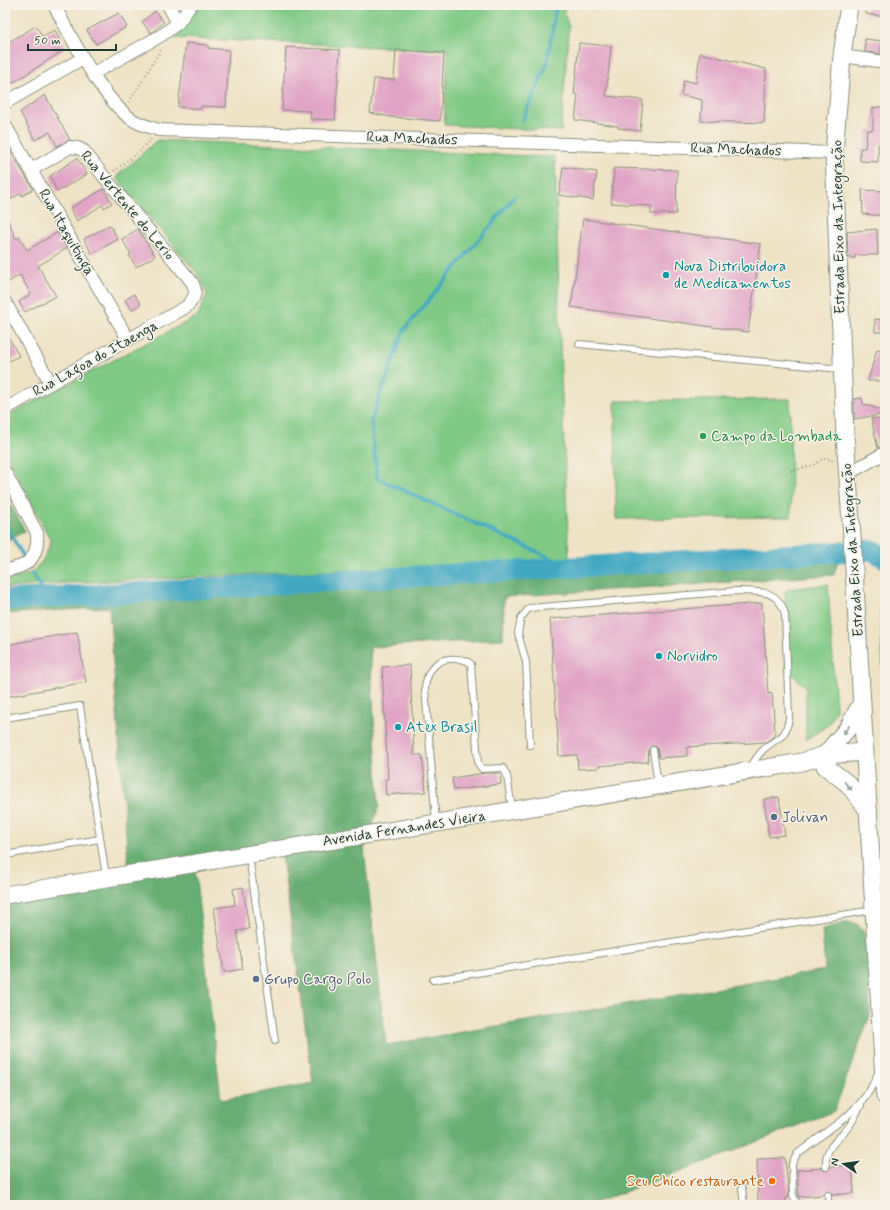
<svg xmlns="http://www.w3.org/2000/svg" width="890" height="1210" viewBox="0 0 890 1210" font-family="Mynerve,sans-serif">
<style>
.green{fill:#81ca86;stroke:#50845d}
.forest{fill:#68ae73;stroke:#447654;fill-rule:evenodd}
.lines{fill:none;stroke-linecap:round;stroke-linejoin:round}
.stream{stroke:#42a8c2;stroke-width:3.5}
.river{stroke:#42a8c2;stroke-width:21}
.building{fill:#e1a4c6}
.service-casing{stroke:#87907d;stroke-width:8}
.minor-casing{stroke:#87907d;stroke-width:14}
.secondary-casing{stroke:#87907d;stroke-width:19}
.path{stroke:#87907d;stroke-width:2;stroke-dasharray:1 3;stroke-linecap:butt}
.service{stroke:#fff;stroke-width:6}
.minor{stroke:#fff;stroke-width:12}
.secondary{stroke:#fff;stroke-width:17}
.oneway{fill:#8f9e9a}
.culture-dot{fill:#0f9aa8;stroke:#f7f3e8;stroke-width:1.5}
.leisure-dot{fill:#2e9e5b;stroke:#f7f3e8;stroke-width:1.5}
.service-dot{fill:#5c6f8a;stroke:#f7f3e8;stroke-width:1.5}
.food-dot{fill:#e8710a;stroke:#f7f3e8;stroke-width:1.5}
.labels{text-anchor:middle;stroke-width:3;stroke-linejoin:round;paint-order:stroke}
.street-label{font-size:15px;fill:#1f3d34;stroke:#f7f3e8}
.culture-label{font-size:15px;fill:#0d838f;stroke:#f7f3e8;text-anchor:start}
.leisure-label{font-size:15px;fill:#27864d;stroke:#f7f3e8;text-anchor:start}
.service-label{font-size:15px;fill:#4e5e75;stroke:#f7f3e8;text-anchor:start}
.food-label{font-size:15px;fill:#c56008;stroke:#f7f3e8;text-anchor:end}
</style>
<rect width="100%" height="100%" fill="#f7f3e8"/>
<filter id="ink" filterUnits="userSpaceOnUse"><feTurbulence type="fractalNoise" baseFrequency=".025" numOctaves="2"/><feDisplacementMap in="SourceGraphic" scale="8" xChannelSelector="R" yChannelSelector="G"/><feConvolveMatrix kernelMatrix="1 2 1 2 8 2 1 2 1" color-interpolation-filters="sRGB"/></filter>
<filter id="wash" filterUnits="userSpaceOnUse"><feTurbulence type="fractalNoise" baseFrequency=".012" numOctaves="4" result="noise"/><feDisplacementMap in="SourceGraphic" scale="16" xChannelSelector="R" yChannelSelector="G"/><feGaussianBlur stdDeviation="0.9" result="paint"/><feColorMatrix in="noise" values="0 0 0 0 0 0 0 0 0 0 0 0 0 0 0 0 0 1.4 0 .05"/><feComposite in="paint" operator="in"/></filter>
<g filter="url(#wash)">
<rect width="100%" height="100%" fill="#efe3c6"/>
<g class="green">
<polygon points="199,5 565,5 564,14 569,27 561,131 444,125 448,50 175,38"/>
<path d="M157,140L555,157L561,376L569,560L62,583L5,588V579C34,577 42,567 51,541L5,452V417L198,316L207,294L200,277L116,177Z"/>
<polygon points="790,399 791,517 616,519 615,401"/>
<polygon points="828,584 836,709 829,724 806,740 806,687 787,670 785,592 788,589"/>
</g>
<g class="forest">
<polygon points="5,495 25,531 5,542"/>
<path d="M840,552L834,575L504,597L503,639L370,647L379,806L364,849L386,1045L825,970L822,929L848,922L857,924L865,934L870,1016L834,1111L713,1159L589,1205H5V895L129,874L109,607L5,614V600ZM281,849L313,1083L221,1100L195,871Z"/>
<polygon points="885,595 885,718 880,597"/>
</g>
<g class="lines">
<g class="stream">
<polyline points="522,121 547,64 556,5"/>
<polyline points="514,197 404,330 371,421 377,478 572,568"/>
<polyline points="5,525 25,559"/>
<polyline points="32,573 47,598"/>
</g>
<polyline class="river" points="5,600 872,550 885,558"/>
</g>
<g id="blocks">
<g class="building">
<polygon points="866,5 885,5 885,17 866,14"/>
<polygon points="155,11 164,22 151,33 142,22"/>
<polygon points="119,13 127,27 96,44 87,30"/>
<polygon points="36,26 42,36 55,30 64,50 5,88 5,44"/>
<polygon points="865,39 882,41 880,54 865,52"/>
<polygon points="186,43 208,45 208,48 229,50 226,107 201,106 201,109 178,107"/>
<polygon points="579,43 611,46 606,96 643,100 640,131 618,128 618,126 575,120 578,95 574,94"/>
<polygon points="286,47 340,50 335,120 310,119 311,111 282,110"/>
<polygon points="396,50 444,53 440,121 391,117 370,113 374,79 394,80"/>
<polygon points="700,53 766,69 764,123 701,121 702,100 681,95 684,80 696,83"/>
<polygon points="45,95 70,140 57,146 50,132 35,140 20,112"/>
<polygon points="885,106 885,146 878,145 878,162 860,161 860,148 865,148 867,130 873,130 873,108"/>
<polygon points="5,142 33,189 22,196 21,193 5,203"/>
<polygon points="77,158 87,174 57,192 50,176"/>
<polygon points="563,167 597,172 593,200 559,195"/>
<polygon points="614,168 677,170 676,214 651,214 651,206 611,203"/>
<polygon points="104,189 112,203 104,208 102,205 77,221 70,208"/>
<polygon points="862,190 885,191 885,216 863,214"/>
<polygon points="5,213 16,239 19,237 27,250 58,232 67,248 38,266 56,296 25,312 19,302 31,294 20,275 5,284"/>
<polygon points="583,219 761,244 748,332 571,307"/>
<polygon points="110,225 118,239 92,254 84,239"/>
<polygon points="138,229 155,256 136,267 129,255 131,254 122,239"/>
<polygon points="877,229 878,255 855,255 855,258 848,258 847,232"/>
<polygon points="134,294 141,304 132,310 125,300"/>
<polygon points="875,319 885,320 884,332 875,332"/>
<polygon points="5,331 19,356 9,361 5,355"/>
<polygon points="877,349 885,351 885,381 868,381"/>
<polygon points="862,398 863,404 885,411 885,414 854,419 854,399"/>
<polygon points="871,418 882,419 885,446 878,448"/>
<polygon points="762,603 768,694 772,693 775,732 773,737 766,742 687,747 687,756 659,758 657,748 652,746 649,749 648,762 598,766 599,768 578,769 577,755 559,756 550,619"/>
<polygon points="77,632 86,682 5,697 5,645"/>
<polygon points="410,665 414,755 422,755 426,792 386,795 385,779 388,779 382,667"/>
<polygon points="485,773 500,773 501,784 454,790 452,778"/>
<polygon points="779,797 785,835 769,837 764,799"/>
<polygon points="243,887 249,929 237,931 243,969 224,972 214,908 235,905 233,889"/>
<polygon points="785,1158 789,1198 786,1198 786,1204 758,1205 757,1159"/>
<polygon points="852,1165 854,1193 832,1195 828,1191 824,1195 799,1197 797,1170 822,1168 826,1171 830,1167"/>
</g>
</g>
</g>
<g filter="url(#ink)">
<use href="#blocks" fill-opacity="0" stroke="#87907d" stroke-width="1"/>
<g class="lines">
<defs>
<g id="service">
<polyline points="579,344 840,369"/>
<polyline points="5,718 80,706 106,877"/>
<path d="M530,745L526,662L518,633L521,618L529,608L736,591C758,592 778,588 785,614L789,718C785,741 778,736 764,749C758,755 754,761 750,768"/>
<polyline points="653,750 658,784"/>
<path d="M436,822L425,688C427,670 436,657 457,659C462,659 467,660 471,664L478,763L482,769L503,768L507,776L512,809"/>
<polyline points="5,855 100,839"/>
<polyline points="249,856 275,1041"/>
<polyline points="433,980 873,910"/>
<path d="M826,1167C824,1146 839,1140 850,1125C854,1119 858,1111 861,1105"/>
<polyline points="742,1188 744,1205"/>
<polyline points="828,1195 828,1205"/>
<polyline points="797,1205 793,1195 792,1164 797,1154 846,1117 861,1102 870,1090 879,1071"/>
</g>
<g id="minor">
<path d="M54,5C71,37 103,101 133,120C141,125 150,127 159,130L834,153"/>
<polyline points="168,5 178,23"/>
<polyline points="842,56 885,62"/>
<polyline points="94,73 162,35 178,23 191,5"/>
<polyline points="5,103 83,58"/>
<polyline points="5,125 128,339"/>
<polyline points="5,302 50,382"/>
<path d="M5,409L186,307C194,299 198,293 192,282L105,178L84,151L78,148L70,147L31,170"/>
<path d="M5,472L37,533C39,557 28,568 5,570"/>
<polyline points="847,474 885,453"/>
</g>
<g id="secondary">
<polyline points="849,5 842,56 834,153 845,436 852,536 885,1096"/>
<polyline points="825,755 848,728 862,702"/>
<polyline points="825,766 848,784 868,810"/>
<polyline points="5,895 802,762 825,755 865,752"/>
</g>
</defs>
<use href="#service" class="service-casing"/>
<use href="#minor" class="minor-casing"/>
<use href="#secondary" class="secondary-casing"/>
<g class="path">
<polyline points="129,102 162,48"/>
<polyline points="114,171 139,152 151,139"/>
<polyline points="791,471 814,465 822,459 830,459 833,461"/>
</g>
<use href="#service" class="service"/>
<use href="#minor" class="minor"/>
<use href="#secondary" class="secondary"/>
</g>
<defs><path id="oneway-solid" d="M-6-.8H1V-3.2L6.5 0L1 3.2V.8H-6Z"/></defs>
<g class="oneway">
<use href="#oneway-solid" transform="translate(846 730) rotate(127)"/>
<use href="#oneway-solid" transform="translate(848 786) rotate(48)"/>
</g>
</g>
<g class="culture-dot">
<circle cx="666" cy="275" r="4"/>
<circle cx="659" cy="656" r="4"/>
<circle cx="398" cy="727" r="4"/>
</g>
<circle class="leisure-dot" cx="703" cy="436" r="4"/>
<g class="service-dot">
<circle cx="774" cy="817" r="4"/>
<circle cx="256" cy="979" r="4"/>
</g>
<circle class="food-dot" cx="772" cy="1181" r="4"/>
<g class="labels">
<g class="street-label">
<text transform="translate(412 138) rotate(2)" y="5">Rua Machados</text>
<text transform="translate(736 149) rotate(2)" y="5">Rua Machados</text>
<text transform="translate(128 205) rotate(50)" y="5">Rua Vertente do Lerio</text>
<text transform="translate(838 227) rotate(-91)" y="5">Estrada Eixo da Integração</text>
<text transform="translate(67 232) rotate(60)" y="5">Rua Itaquitinga</text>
<text transform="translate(95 358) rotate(-29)" y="5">Rua Lagoa do Itaenga</text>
<text transform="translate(852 550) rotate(-94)" y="5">Estrada Eixo da Integração</text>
<text transform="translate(404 828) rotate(-9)" y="5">Avenida Fernandes Vieira</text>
</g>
<g class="culture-label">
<text x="674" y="271">Nova Distribuidora<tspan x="674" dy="17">de Medicamentos</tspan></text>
<text x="667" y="661">Norvidro</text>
<text x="406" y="732">Atex Brasil</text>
</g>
<g class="leisure-label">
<text x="711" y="441">Campo da Lombada</text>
</g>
<g class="service-label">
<text x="782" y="822">Jolivan</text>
<text x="264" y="984">Grupo Cargo Polo</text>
</g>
<g class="food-label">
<text x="764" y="1186">Seu Chico restaurante</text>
</g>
</g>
<rect width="890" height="1210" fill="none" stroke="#f7f3e8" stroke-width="20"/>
<g transform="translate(844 1164) rotate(283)" stroke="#f7f3e8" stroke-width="3" paint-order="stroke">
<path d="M0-3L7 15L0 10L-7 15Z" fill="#1f3d34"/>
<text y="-6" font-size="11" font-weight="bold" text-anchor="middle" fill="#1f3d34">N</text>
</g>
<path d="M28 44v6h88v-6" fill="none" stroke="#1f3d34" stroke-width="2"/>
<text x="34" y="44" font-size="12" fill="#1f3d34" stroke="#f7f3e8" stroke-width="3" paint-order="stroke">50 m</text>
</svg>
